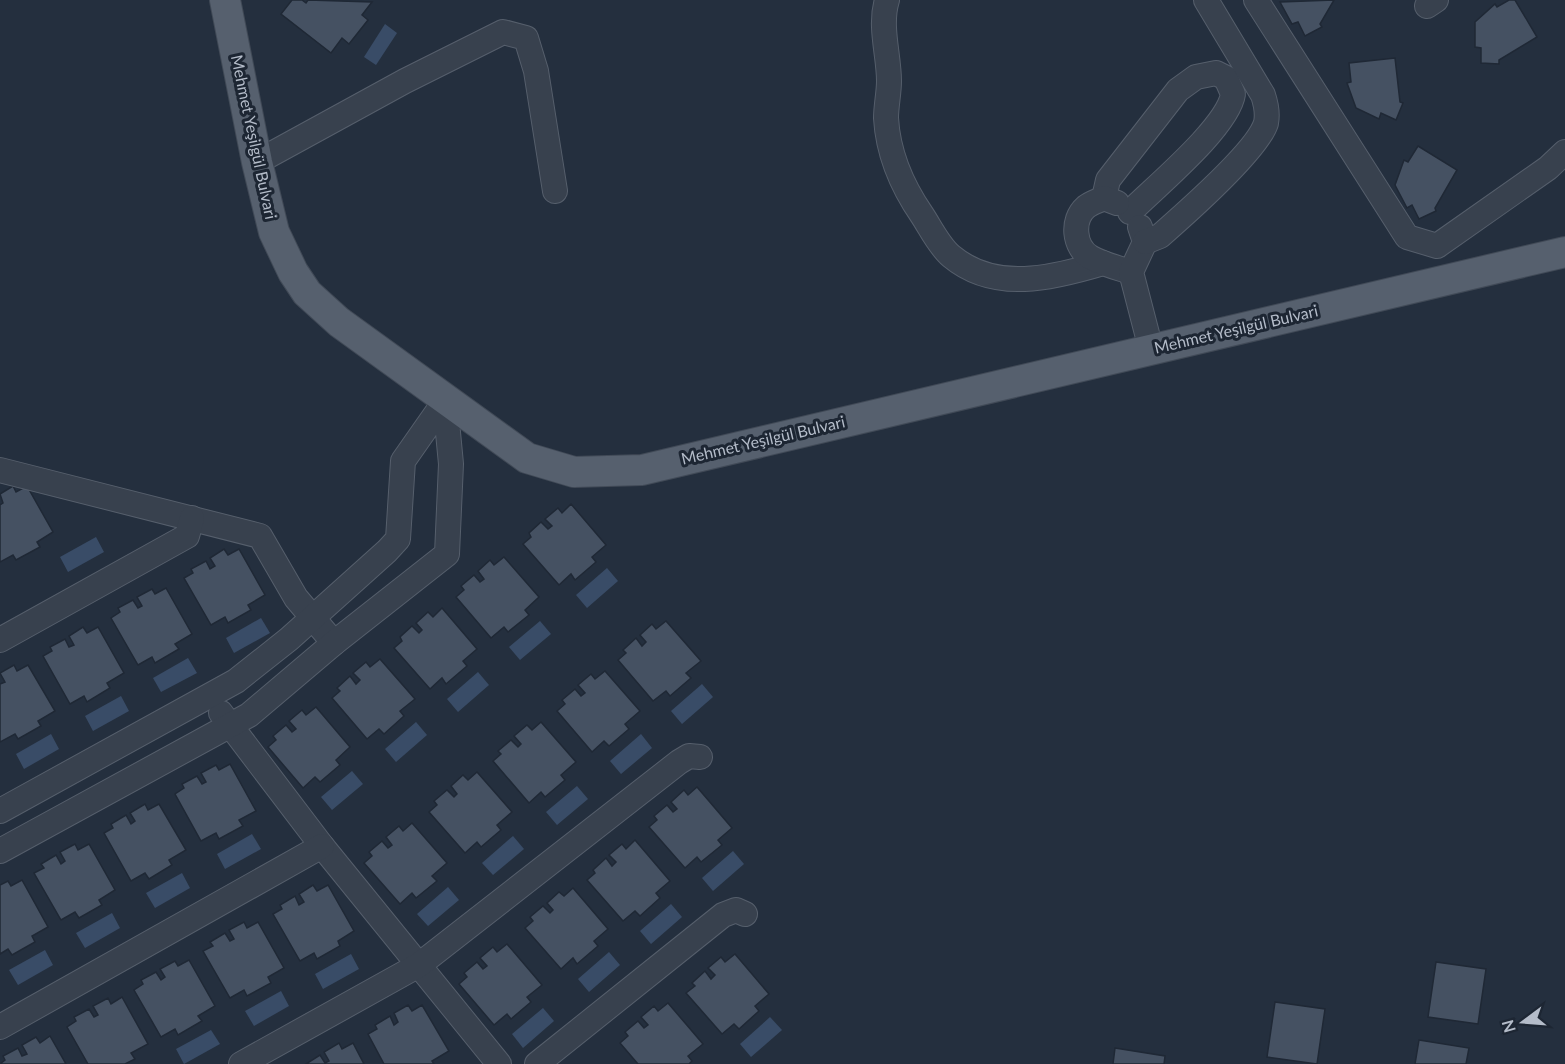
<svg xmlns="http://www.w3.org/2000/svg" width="1565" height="1064" viewBox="0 0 1565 1064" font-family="Lato,sans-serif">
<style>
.water{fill:#394c67}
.building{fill:#455162;stroke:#1f2835;stroke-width:1.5}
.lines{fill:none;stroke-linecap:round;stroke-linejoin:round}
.minor-casing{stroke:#565f6c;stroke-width:26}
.major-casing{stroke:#414a57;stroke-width:32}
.minor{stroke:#38414e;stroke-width:24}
.major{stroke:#56606e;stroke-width:30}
.labels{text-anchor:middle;stroke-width:6;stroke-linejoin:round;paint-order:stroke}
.street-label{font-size:16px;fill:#b4bcc9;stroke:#1d2633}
</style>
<rect width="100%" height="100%" fill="#242f3e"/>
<g class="water">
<polygon points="385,24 397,33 376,65 364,57"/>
<polygon points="96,537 104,552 68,572 60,557"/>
<polygon points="607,568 618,581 587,608 576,595"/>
<polygon points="261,618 270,633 234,653 226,638"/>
<polygon points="540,621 551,634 520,660 509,647"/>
<polygon points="188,658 197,673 161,692 153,678"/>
<polygon points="478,672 489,685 458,712 447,699"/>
<polygon points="702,684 713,697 682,724 671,711"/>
<polygon points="121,696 129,711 93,731 85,716"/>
<polygon points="416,722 427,735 396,762 385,749"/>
<polygon points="51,734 59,749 24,769 16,754"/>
<polygon points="641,734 652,748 621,774 610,761"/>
<polygon points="352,771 363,784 332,810 321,797"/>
<polygon points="577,786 588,799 557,825 546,812"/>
<polygon points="252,834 261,849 225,869 217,854"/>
<polygon points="513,836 524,849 493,875 482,863"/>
<polygon points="733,851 744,864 713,891 702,878"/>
<polygon points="182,873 190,888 155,908 146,893"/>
<polygon points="448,887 459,900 428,926 417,914"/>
<polygon points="671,904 682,917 651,944 640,931"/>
<polygon points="112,913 120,928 85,948 76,933"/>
<polygon points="45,950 53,965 18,985 9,970"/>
<polygon points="609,952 620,965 589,992 578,979"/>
<polygon points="351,954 359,969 323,989 315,974"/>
<polygon points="281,991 289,1006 254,1026 245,1011"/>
<polygon points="543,1008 554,1021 523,1048 512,1034"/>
<polygon points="770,1017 782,1030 751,1057 740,1044"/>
<polygon points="211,1030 220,1044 184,1064 176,1049"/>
</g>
<g class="building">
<polygon points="292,0 302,0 306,3 308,0 372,2 362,15 368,20 349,44 342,38 331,53 281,14"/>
<polygon points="1334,0 1320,24 1322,27 1305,36 1298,22 1292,24 1280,2"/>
<polygon points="1509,0 1515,0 1537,37 1499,60 1499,64 1481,63 1481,48 1475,47 1475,22 1495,4 1497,7"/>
<polygon points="1395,58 1400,102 1403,103 1396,120 1381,113 1379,119 1356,108 1347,83 1351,82 1349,63"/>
<polygon points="1418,146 1457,170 1435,208 1436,211 1419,219 1412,205 1407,208 1395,185 1404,160 1408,162"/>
<polygon points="13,486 16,492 27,486 53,532 37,542 40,547 16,560 13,555 0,562 0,505 3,503 0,494"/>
<polygon points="571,504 606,545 592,557 596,562 575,580 571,574 559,585 523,544 531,537 529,533 541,522 548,529 552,526 545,519 558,508 562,513"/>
<polygon points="224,549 228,555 239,549 265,595 248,605 251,610 228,623 225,617 211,625 184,578 193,573 191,569 206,561 210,569 215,566 210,558"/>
<polygon points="504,557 539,597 525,610 529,615 508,632 504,627 491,638 456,597 464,590 461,586 474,575 480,582 484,579 478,571 490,560 494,565"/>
<polygon points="166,588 192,634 175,644 179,649 155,663 152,657 138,665 111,618 120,612 118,608 133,600 138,608 142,606 137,597 152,589 155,594"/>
<polygon points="442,608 477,649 463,661 467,666 446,684 442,678 430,689 394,648 402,641 400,637 412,626 419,633 422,630 416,623 428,612 433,617"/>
<polygon points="666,621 701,661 686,673 691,678 670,696 666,691 653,701 618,660 626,653 623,650 636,638 642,646 646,642 640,635 652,624 656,629"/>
<polygon points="83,627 87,633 98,627 124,673 107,683 110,688 87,702 84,696 70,704 43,656 52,651 50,647 65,639 69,647 74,645 69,636"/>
<polygon points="380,659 415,699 400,711 404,716 384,734 379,729 367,739 332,698 340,691 337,688 350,676 356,684 360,680 353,673 366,662 370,667"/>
<polygon points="14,665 17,671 28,665 55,711 38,721 41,726 18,739 15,734 0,742 0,684 5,682 0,673"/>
<polygon points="605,671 640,711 625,724 629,729 609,746 604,741 592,752 557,711 565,704 562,700 575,689 581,696 585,693 578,685 591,674 595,679"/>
<polygon points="316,707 350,747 336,760 340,765 320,782 315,777 303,788 268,747 276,740 273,736 286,725 292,732 296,729 289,721 302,710 306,715"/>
<polygon points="541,722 576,762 561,775 565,780 545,797 541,792 529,803 493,761 501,754 498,751 511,740 518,747 521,744 514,736 527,725 532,730"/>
<polygon points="230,764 256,811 239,820 243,826 219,839 216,833 201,841 175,794 184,788 182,784 197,776 202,784 206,782 201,773 216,765 219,770"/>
<polygon points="477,772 512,812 497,825 501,830 481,847 477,842 465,853 429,812 437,805 434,801 447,790 454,797 457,794 451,786 463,775 468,780"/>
<polygon points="697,787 732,828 718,840 722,845 701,862 697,857 685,868 649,827 657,820 654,816 667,805 673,812 677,809 671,802 684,790 688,795"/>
<polygon points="145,804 148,810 159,804 186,850 169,860 172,865 149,879 145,873 131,881 104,833 113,828 111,824 126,815 131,824 135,821 130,813"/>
<polygon points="412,823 447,863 432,876 437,881 416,898 412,893 400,904 364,863 372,856 369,852 382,841 388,848 392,845 386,837 399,826 403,831"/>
<polygon points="635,840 670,881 656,893 660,898 640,916 635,911 623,921 587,880 595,873 593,870 606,858 612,866 616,862 609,855 622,844 626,849"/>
<polygon points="75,844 78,850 89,844 115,890 99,900 102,905 79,918 75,912 61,920 34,873 44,868 41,864 56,855 61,864 65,861 60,852"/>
<polygon points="22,880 48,927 32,936 35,942 12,955 8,949 0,954 0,885 8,881 11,886"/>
<polygon points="313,885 317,891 328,885 354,931 338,941 340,946 317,959 314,953 300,961 273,914 282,909 280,905 295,896 299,905 304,902 299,894"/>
<polygon points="573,888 608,929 594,941 598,946 577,964 573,958 561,969 525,928 533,921 530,917 543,906 550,913 553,910 547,903 559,892 564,896"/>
<polygon points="244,922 247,928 258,922 284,968 268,977 271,983 247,996 244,990 230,998 203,951 213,946 210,942 225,933 230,941 234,939 229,930"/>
<polygon points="507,944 542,985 527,997 531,1002 511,1019 507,1014 494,1025 459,984 467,977 464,973 477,962 483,969 487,966 480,958 493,947 497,952"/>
<polygon points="735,954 769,994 755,1006 759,1011 739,1029 734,1024 722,1034 686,993 695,986 692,983 705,971 711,979 715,975 708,968 721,957 725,962"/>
<polygon points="189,960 215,1006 198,1016 202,1021 178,1035 175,1029 161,1037 134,990 143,984 141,980 156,972 161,980 165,977 160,969 175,961 178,966"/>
<polygon points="1436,962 1486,969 1478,1024 1428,1017"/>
<polygon points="122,997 148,1044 131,1053 135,1059 125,1064 88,1064 67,1027 76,1021 74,1017 89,1009 94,1017 98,1015 93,1006 108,998 111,1004"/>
<polygon points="1275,1002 1325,1009 1317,1064 1267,1057"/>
<polygon points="668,1003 703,1044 688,1056 692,1061 689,1064 638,1064 620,1043 628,1036 625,1032 638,1021 644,1028 648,1025 641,1017 654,1006 658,1011"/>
<polygon points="408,1005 412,1011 422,1005 449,1051 432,1061 434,1064 384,1064 368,1034 377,1029 375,1025 390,1016 394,1025 398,1022 394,1013"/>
<polygon points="50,1036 66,1064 0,1064 5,1060 3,1056 18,1048 22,1056 27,1054 22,1045 36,1037 40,1043"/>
<polygon points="1419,1040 1469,1048 1466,1064 1415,1064"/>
<polygon points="339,1043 342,1049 353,1043 364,1064 306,1064 320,1055 325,1063 329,1061 324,1052"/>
<polygon points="1115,1048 1165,1056 1164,1064 1113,1064"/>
</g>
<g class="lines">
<defs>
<g id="minor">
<path d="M887,0C879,26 889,55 889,81C889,93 886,106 886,118C888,153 902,186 922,215C930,227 939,246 951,256C995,293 1053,278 1103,263"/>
<polyline points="1256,0 1407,237 1437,246 1548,168 1565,152"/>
<polyline points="1427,6 1436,0"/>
<polyline points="257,162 405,81 503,32 526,38 536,71 555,191"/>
<path d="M1104,198L1108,180L1178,90L1196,77L1216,73L1226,78L1233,94C1228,127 1155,187 1130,212"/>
<path d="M1117,203L1104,198C1098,201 1091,203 1086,207C1071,220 1074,247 1090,257C1102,264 1118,268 1131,272"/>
<polyline points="1140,227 1145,242 1131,272 1151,349"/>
<path d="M1145,242L1160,236C1184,215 1258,150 1266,123C1268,113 1266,104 1263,95L1206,0"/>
<polyline points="0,470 260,536 296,598 334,643"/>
<polyline points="0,640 187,536 192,518"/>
<polyline points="221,713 322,846 499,1064"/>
<polyline points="0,811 236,681 289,639 387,551 398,539 403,461 445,401 451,464 447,554 334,643 249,715 0,851"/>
<polyline points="0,1027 322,846"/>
<polyline points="241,1064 419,965 679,762 689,756 700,757"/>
<polyline points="537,1064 723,915 736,910 745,914"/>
</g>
<polyline id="major" points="225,0 257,162 274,232 293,272 307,293 339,322 527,458 574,472 642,470 1565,252"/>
</defs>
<use href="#minor" class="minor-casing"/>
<use href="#major" class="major-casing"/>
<use href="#minor" class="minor"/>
<use href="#major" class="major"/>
</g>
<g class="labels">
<g class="street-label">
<text transform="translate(254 137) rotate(78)" y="6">Mehmet Yeşilgül Bulvari</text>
<text transform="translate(1236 329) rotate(-13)" y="6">Mehmet Yeşilgül Bulvari</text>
<text transform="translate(763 440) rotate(-13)" y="6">Mehmet Yeşilgül Bulvari</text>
</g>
</g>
<g transform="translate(1523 1022) rotate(254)" stroke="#1d2633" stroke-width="4.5" paint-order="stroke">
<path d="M0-4.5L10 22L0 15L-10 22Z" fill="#b4bcc9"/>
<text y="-9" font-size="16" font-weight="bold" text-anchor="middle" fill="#b4bcc9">N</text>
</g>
</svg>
